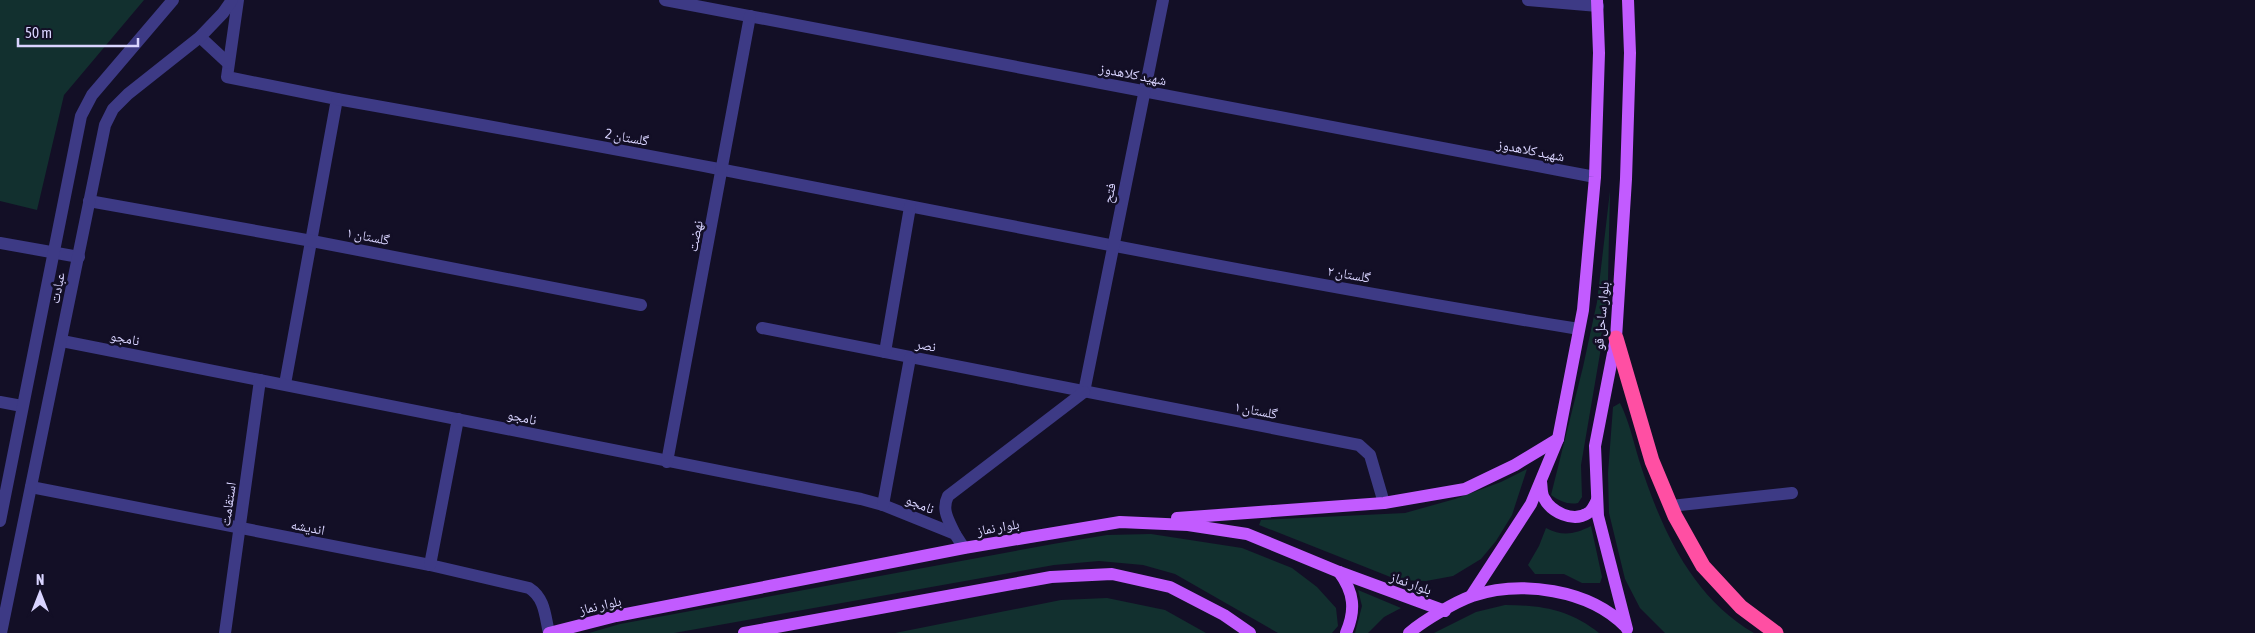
<svg xmlns="http://www.w3.org/2000/svg" width="2255" height="633" viewBox="0 0 2255 633" font-family="'Asap Condensed','Noto Naskh Arabic',sans-serif">
<style>
.green{fill:#12302f}
.lines{fill:none;stroke-linecap:round;stroke-linejoin:round}
.minor{stroke:#3d3a85;stroke-width:12}
.major{stroke:#c25bff;stroke-width:12}
.highway{stroke:#ff4fa3;stroke-width:15}
.labels{text-anchor:middle;stroke-width:5;stroke-linejoin:round;paint-order:stroke}
.street-label{font-size:14px;fill:#d9d4ff;stroke:#130f26}
</style>
<rect width="100%" height="100%" fill="#130f26"/>
<g class="green">
<polygon points="0,0 144,0 64,95 37,210 0,201"/>
<path d="M1610,191L1608,281L1603,336L1581,465L1582,497L1578,503C1568,505 1559,501 1551,495L1583,367L1597,302Z"/>
<path d="M1620,403C1629,421 1633,440 1639,460C1660,526 1691,597 1754,633H1665L1640,608L1625,579L1609,513L1608,473L1613,407Z"/>
<polygon points="1527,469 1512,515 1496,541 1481,559 1453,576 1426,581 1398,580 1259,525 1261,520 1405,513 1455,499 1501,482"/>
<path d="M1591,526L1602,577L1600,583H1582L1564,574H1535L1528,565L1539,546L1546,528C1563,537 1575,534 1591,526Z"/>
<polygon points="1151,534 1242,548 1292,568 1317,587 1336,608 1338,626 1332,633 1278,633 1175,574 1143,565 1099,561 1054,565 674,633 589,633 620,624 1053,544 1107,535"/>
<polygon points="1358,590 1401,608 1384,617 1368,633 1355,633 1362,606"/>
<polygon points="1107,598 1165,610 1206,633 895,633 1061,600"/>
<path d="M1505,605C1542,605 1570,610 1599,633H1434L1476,612Z"/>
</g>
<g class="lines">
<g class="minor">
<polyline points="238,0 227,77 337,99 285,384"/>
<polyline points="665,0 1595,177"/>
<polyline points="1528,0 1598,6"/>
<polyline points="200,37 228,63"/>
<path d="M337,99C466,122 595,145 724,170C1009,225 1293,283 1579,329"/>
<polyline points="89,201 312,241 641,305"/>
<polyline points="0,243 79,257"/>
<polyline points="762,328 1359,445 1370,455 1384,503"/>
<polyline points="62,341 861,499 883,505 955,534 964,548"/>
<polyline points="885,352 910,207"/>
<polyline points="1084,392 1163,0"/>
<polyline points="0,402 22,406"/>
<polyline points="667,462 750,16"/>
<path d="M31,487L430,565L529,588C545,598 545,616 549,633"/>
<polyline points="883,505 910,358"/>
<polyline points="1671,506 1792,493"/>
<polyline points="0,521 81,116 92,95 173,0"/>
<path d="M955,534C949,521 941,510 948,496L1084,392"/>
<polyline points="430,565 458,419"/>
<polyline points="1,633 105,125 113,109 128,94 200,37 223,13 232,0"/>
<polyline points="225,633 260,380"/>
</g>
<g class="major">
<path d="M1541,482C1542,487 1541,493 1544,498C1551,512 1573,523 1588,513C1592,511 1595,504 1597,500"/>
<polyline points="1177,518 1384,503 1465,489 1515,465 1558,439"/>
<path d="M1339,572C1354,592 1356,610 1346,633"/>
<polyline points="1471,596 1531,504 1558,439 1583,310 1595,177 1599,53 1597,0"/>
<polyline points="1627,629 1598,516 1595,446 1616,338 1626,179 1630,53 1628,0"/>
<polyline points="549,633 616,616 964,548 1120,522 1188,525 1247,534 1339,572 1445,611"/>
<polyline points="744,633 1051,577 1112,574 1170,587 1224,615 1250,633"/>
<path d="M1409,633C1423,621 1455,602 1472,596C1521,580 1589,589 1626,627"/>
</g>
<polyline class="highway" points="1616,338 1652,461 1675,516 1703,566 1741,607 1776,633"/>
</g>
<g class="labels">
<g class="street-label">
<text transform="translate(1133 74) rotate(11)" y="5">شهید کلاهدوز</text>
<text transform="translate(627 137) rotate(10)" y="5">گلستان 2</text>
<text transform="translate(1531 150) rotate(11)" y="5">شهید کلاهدوز</text>
<text transform="translate(1109 193) rotate(-79)" y="5">فتح</text>
<text transform="translate(368 236) rotate(11)" y="5">گلستان ۱</text>
<text transform="translate(695 236) rotate(-79)" y="5">نهضت</text>
<text transform="translate(1349 274) rotate(10)" y="5">گلستان ۲</text>
<text transform="translate(57 288) rotate(-79)" y="5">عبادت</text>
<text transform="translate(1601 316) rotate(-85)" y="5">بلوار ساحل قو</text>
<text transform="translate(125 338) rotate(11)" y="5">نامجو</text>
<text transform="translate(926 345) rotate(11)" y="5">نصر</text>
<text transform="translate(1256 410) rotate(11)" y="5">گلستان ۱</text>
<text transform="translate(522 417) rotate(12)" y="5">نامجو</text>
<text transform="translate(228 504) rotate(-82)" y="5">استقامت</text>
<text transform="translate(920 504) rotate(22)" y="5">نامجو</text>
<text transform="translate(308 527) rotate(11)" y="5">اندیشه</text>
<text transform="translate(998 527) rotate(-10)" y="5">بلوار نماز</text>
<text transform="translate(1411 583) rotate(20)" y="5">بلوار نماز</text>
<text transform="translate(600 605) rotate(-13)" y="5">بلوار نماز</text>
</g>
</g>
<g transform="translate(40 593)" stroke="#130f26" stroke-width="4" paint-order="stroke">
<path d="M0-4L9 19L0 12L-9 19Z" fill="#d9d4ff"/>
<text y="-8" font-size="14" font-weight="bold" text-anchor="middle" fill="#d9d4ff">N</text>
</g>
<path d="M18 38v8h120v-8" fill="none" stroke="#d9d4ff" stroke-width="2.5"/>
<text x="25" y="38" font-size="15" fill="#d9d4ff" stroke="#130f26" stroke-width="4" paint-order="stroke">50 m</text>
</svg>
